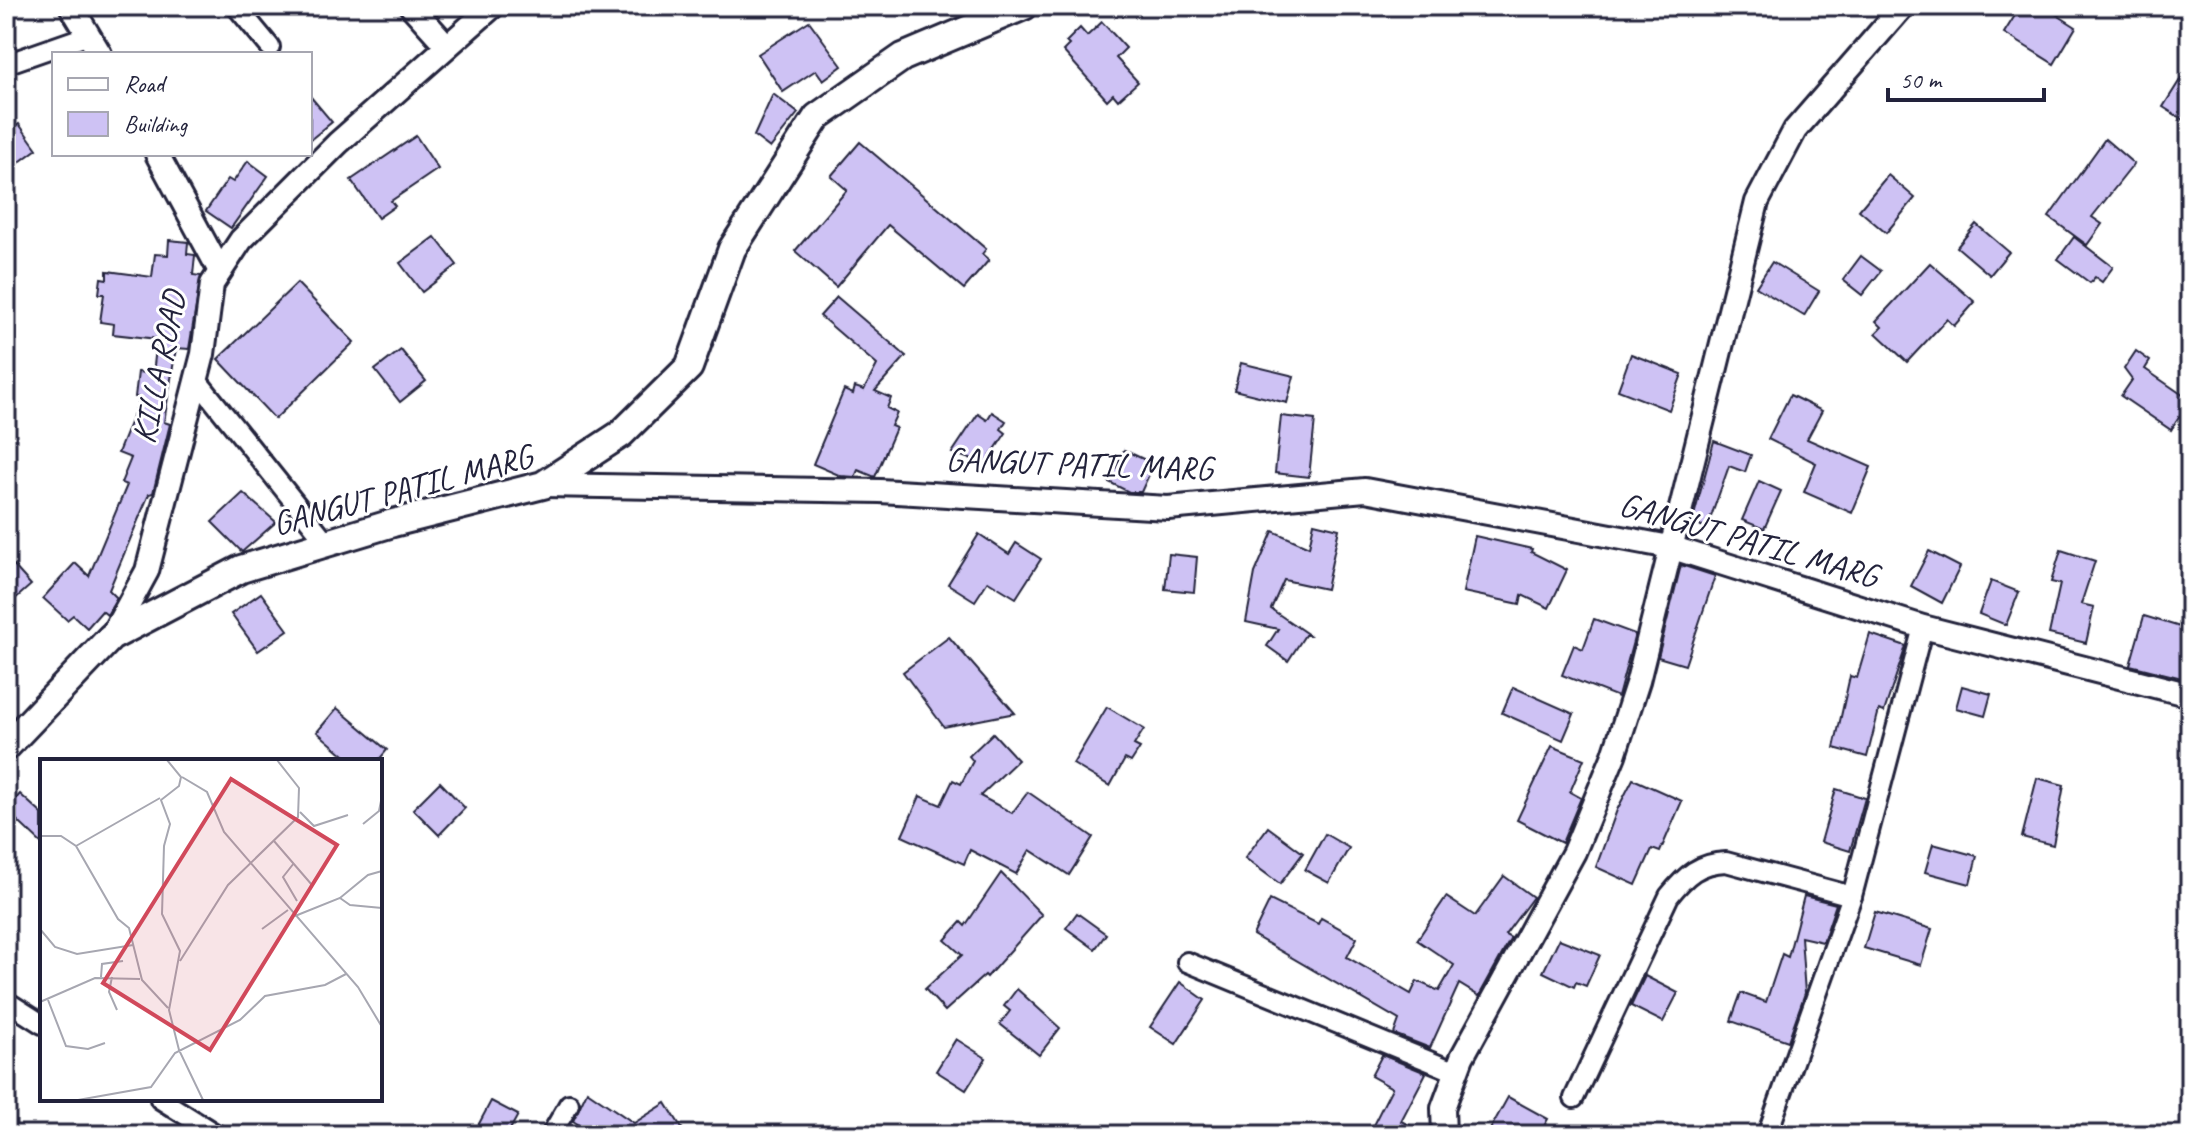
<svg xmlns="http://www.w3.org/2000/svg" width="2196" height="1141" viewBox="0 0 2196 1141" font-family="Caveat,sans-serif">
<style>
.building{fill:#cec2f4;stroke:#22223b;stroke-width:2}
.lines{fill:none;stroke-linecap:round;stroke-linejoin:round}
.minor-casing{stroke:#22223b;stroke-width:24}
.tertiary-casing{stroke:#22223b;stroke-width:28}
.secondary-casing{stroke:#22223b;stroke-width:32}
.minor{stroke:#fff;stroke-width:18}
.tertiary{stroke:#fff;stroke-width:22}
.secondary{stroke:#fff;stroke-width:26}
.labels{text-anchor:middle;stroke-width:6;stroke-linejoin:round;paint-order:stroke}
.street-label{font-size:34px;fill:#22223b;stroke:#fff}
.inset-road{fill:none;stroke:#a7a7b1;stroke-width:2}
.view{fill:#d1495b;fill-opacity:0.15;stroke:#d1495b;stroke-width:4}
.inset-edge{fill:none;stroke:#22223b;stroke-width:4}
</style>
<rect width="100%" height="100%" fill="#fff"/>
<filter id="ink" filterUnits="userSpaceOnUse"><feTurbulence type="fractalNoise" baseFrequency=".0125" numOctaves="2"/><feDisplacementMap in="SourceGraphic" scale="16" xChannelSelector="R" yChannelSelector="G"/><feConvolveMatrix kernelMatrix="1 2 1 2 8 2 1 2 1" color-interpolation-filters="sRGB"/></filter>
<g filter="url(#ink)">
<g class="building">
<polygon points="2021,6 2043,6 2076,27 2054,64 2004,33"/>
<polygon points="809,21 842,66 823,80 816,70 783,92 758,54"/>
<polygon points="1102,22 1126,48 1116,58 1138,82 1118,100 1113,94 1107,100 1063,51 1069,45 1066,42 1080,28 1087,36"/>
<polygon points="2190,64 2190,124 2163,107"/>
<polygon points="773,94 798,113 770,148 754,136"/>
<polygon points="310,96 332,122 310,140"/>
<polygon points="19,124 37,149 6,172 6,134"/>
<polygon points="416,136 438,169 391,201 395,206 378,218 351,180"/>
<polygon points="2105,139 2134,164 2092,217 2102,224 2087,245 2049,217"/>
<polygon points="860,142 986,249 982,254 989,260 964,289 888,225 836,287 795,251 847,190 831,176"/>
<polygon points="248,161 268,176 231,228 206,211 228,179 233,182"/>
<polygon points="1888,175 1915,198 1886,233 1859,210"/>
<polygon points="1976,224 2009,252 1990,275 1957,247"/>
<polygon points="435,237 457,265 422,292 400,263"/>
<polygon points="2074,237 2113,267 2102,282 2095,277 2090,283 2058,259"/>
<polygon points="169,240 188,242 187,254 195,255 193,275 201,276 189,349 176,348 164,422 170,424 153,493 149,494 109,590 117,598 107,615 102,611 87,628 73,615 67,620 43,598 75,563 89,576 127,485 121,483 131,458 118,453 140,398 135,397 138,372 153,374 157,339 113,334 114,324 100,322 104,294 99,294 101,278 107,279 107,271 152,277 155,254 168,255"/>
<polygon points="1861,256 1881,271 1862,295 1843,280"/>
<polygon points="1772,262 1819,291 1804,316 1756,287"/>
<polygon points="1930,263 1975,302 1954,326 1947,319 1907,362 1876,333 1882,327 1876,321"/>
<polygon points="297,283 354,342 275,419 218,359"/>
<polygon points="837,297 906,356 875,391 891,398 887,408 897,413 891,426 896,428 875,477 858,470 855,477 841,476 813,464 844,390 853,394 855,387 864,390 877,365 820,316"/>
<polygon points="401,350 426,381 400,402 375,370"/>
<polygon points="2136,351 2150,361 2145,369 2190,400 2171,430 2121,396 2132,380 2124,369"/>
<polygon points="1631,354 1682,374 1669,410 1618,390"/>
<polygon points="1241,363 1294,376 1287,403 1234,390"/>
<polygon points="1790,395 1822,411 1807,439 1871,467 1852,513 1804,492 1816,463 1768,439"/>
<polygon points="992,412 1006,421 1001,429 1006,433 985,464 952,453 978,414 987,420"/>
<polygon points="1281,416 1315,420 1309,477 1275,473"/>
<polygon points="1714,441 1751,455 1745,472 1729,466 1707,528 1692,523"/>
<polygon points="1124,450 1154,464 1141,492 1129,492 1109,482"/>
<polygon points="1759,481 1781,491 1764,529 1742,520"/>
<polygon points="243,493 276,522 242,552 212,522"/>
<polygon points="1314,523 1339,529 1326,589 1284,580 1271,609 1309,635 1305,635 1288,661 1267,646 1278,629 1246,622 1255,573 1273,531 1309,547"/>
<polygon points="979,534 1009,554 1016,543 1041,559 1016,598 988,581 975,601 948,584"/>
<polygon points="1475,536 1532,549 1531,552 1567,570 1549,608 1522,595 1520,604 1463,592"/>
<polygon points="2061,550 2095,561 2081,604 2094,607 2086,643 2049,634 2060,584 2051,582"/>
<polygon points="1929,551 1960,567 1942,603 1911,586"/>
<polygon points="1169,554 1197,557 1194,592 1165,589"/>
<polygon points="6,557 31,585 6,607"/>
<polygon points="1681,565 1715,576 1685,665 1658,657"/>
<polygon points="1991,581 2019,592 2006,625 1979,614"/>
<polygon points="261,593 288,630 258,651 231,614"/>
<polygon points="2144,616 2190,630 2190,680 2130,665"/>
<polygon points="1594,619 1635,634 1618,697 1562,675 1574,645 1583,649"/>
<polygon points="1870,634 1906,646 1884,712 1879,710 1867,757 1834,748 1850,676 1857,678"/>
<polygon points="949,637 1015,713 944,727 903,672"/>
<polygon points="1962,686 1991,694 1985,716 1956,708"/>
<polygon points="1513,687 1574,714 1563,740 1502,713"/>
<polygon points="1107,707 1144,729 1134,745 1140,748 1131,762 1125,759 1110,786 1073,764"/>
<polygon points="337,708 387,750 378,761 351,761 317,732"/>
<polygon points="993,733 1018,760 980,796 1012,813 1028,792 1093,837 1069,875 1030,850 1016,874 970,850 964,864 902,836 920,796 941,805 953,780 961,784 973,761 969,756"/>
<polygon points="1552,746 1584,759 1570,792 1581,798 1562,843 1517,820"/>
<polygon points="2037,778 2064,785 2053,845 2022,837"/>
<polygon points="1633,779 1682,801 1660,852 1652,849 1636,885 1596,867 1617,810"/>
<polygon points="440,782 465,808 439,835 413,809"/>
<polygon points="1836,789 1865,798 1850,851 1821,842"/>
<polygon points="20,794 42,814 42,844 6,810"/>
<polygon points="1268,827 1303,853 1280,884 1245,858"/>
<polygon points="1325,834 1349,848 1329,883 1305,870"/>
<polygon points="1933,844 1977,856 1970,884 1925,872"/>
<polygon points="1001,873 1042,915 987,977 985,975 945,1011 925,989 962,955 945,940 961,922 965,926"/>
<polygon points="1504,876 1533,897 1505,935 1511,938 1479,996 1459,984 1430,1048 1394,1034 1399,1020 1253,935 1270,900 1318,924 1321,918 1357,938 1347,957 1411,994 1417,981 1439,991 1454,965 1417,940 1446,897 1475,916"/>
<polygon points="1804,896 1836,904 1823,942 1801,937 1805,993 1788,1041 1731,1021 1741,993 1766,1002 1782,954 1788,957"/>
<polygon points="1875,912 1932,929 1921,965 1864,948"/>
<polygon points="1077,913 1106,934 1095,949 1066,928"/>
<polygon points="1559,939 1600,955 1586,986 1576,982 1574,987 1543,972"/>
<polygon points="1645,976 1678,993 1663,1022 1631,1006"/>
<polygon points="1180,982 1205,1000 1176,1044 1150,1027"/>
<polygon points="1017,989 1060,1028 1039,1055 1000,1024 1010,1011 1004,1006"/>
<polygon points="956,1039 986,1058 966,1090 936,1071"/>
<polygon points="1382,1055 1426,1073 1401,1121 1428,1135 1368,1135 1392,1088 1371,1076"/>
<polygon points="587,1091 634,1123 666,1103 686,1135 595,1135 573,1121"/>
<polygon points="1508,1097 1548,1119 1539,1135 1487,1135"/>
<polygon points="491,1101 518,1115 507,1135 473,1135"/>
</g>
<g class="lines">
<defs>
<g id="minor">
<polyline points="236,6 270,47"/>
<polyline points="6,64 89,35"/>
<polyline points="196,379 327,543"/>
<polyline points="1187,962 1456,1072"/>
<polyline points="6,1001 42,1024"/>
<path d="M1574,1098L1669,896C1686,875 1699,863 1726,862L1852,896"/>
<polyline points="160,1099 217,1135"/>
<polyline points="551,1135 569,1104"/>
<polyline points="1767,1135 1852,896 1923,627"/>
</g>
<g id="tertiary">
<polyline points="71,6 100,54"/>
<polyline points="411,6 447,46"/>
<polyline points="157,154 220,271"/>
<polyline points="543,485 880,491 1168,508 1365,490 1670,547 1923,627 2190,695"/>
<polyline points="111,637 147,571 203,354 212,284 241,240 338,143 493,6"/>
<polyline points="1444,1135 1443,1108 1462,1057 1574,852 1614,755 1638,681 1757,202 1795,130 1903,6"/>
</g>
<polyline id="secondary" points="6,747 111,637 241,569 393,523 543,485 621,434 689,367 732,249 817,117 903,57 1024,6"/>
</defs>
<use href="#minor" class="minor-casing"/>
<use href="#tertiary" class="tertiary-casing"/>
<use href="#secondary" class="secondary-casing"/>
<use href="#minor" class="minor"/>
<use href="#tertiary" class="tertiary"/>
<use href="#secondary" class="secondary"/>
</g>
</g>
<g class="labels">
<g class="street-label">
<text transform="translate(158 367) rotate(-78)" y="12">KILLA ROAD</text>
<text transform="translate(1079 463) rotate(2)" y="12">GANGUT PATIL MARG</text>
<text transform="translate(402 489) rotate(-15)" y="12">GANGUT PATIL MARG</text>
<text transform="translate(1749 539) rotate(16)" y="12">GANGUT PATIL MARG</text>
</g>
</g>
<g transform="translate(40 759)">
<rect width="342" height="342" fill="#fff"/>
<path class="inset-road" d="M127,1L141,18L139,27L121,41L130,65L124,87L122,155L140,192L129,251L139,291L163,341M142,18L167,33L184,73L318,228L342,268M260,53L274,67L308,56M323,65L339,52L342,37M0,77H21L36,87L78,160L89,169L102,221L128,249M234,82L272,126M36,87L120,39M254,104L243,118L257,142M300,139L310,146L342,149M255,157L300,139L328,116L342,112M0,170L15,188L37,195L93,186M222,170L248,151M140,202L188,126L258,58L259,29L237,1M61,218L62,205L83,202M72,218L69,233L77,251M8,241L26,287L48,290L65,284M0,243L55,219L100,220M38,341L111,328L135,294L200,261L225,237L285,226L306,215"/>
<path class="view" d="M191,20L297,86L170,291L63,224Z"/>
<rect width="342" height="342" class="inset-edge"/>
</g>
<rect width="2196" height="1141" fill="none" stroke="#fff" stroke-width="32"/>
<rect x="16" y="16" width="2164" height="1109" fill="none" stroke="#22223b" stroke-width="3" filter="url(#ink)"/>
<rect x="52" y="52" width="260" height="104" fill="#ffffff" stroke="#a7a7b1" stroke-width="2"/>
<rect x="68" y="78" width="40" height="12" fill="#ffffff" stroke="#a7a7b1" stroke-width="2"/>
<text x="124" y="92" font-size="24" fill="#22223b">Road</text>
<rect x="68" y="112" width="40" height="24" fill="#cec2f4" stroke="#a7a7b1" stroke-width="2"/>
<text x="124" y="132" font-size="24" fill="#22223b">Building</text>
<path d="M1888 88v12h156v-12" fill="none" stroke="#22223b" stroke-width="4"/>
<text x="1900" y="88" font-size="24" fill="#22223b" stroke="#ffffff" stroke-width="6" paint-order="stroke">50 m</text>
</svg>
